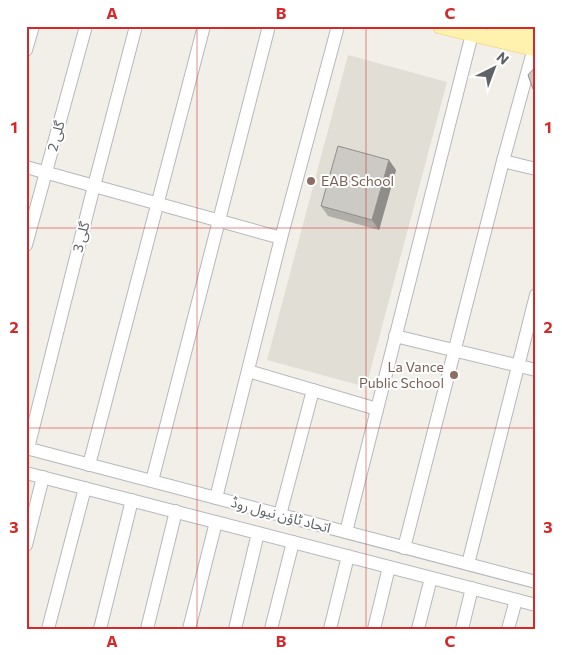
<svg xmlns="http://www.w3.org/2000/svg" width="562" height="655" viewBox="0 0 562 655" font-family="Commissioner,'Noto Sans Arabic',sans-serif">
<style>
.education{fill:#e1ded6}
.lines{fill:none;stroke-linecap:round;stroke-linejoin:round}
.minor-casing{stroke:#b5b8bc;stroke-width:14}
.major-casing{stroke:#f2c960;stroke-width:16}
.minor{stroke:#fff;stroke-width:12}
.major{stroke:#fff2af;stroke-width:15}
.wall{fill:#afaea9}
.shaded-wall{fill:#8f8d8a}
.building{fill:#cccac5;stroke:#8f8d8a}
.grid{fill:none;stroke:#d62828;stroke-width:1;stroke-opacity:0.55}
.education-dot{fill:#8d6e63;stroke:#fff;stroke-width:2}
.labels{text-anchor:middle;stroke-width:4;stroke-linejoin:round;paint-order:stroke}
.street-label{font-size:14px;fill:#5f6368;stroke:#fff}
.education-label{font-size:14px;fill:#785e54;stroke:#fff;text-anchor:start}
.neatline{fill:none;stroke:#d62828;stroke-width:2}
.grid-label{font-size:16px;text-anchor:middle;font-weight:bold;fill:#d62828}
</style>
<rect width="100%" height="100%" fill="#f1efe8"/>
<polygon class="education" points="348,55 447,82 366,387 267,360"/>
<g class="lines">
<defs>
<g id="minor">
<polyline points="26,50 33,26"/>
<polyline points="503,161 536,169"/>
<polyline points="26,167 281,238"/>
<polyline points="26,245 86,26"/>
<polyline points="395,336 536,370"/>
<polyline points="248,371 377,409"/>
<polyline points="26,448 536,582"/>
<polyline points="28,448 94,186 136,26"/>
<polyline points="89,465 204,26"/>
<polyline points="26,473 536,605"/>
<polyline points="152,481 269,26"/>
<polyline points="216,498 281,238 338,26"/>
<polyline points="280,515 313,390"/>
<polyline points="346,532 472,34"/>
<polyline points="26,545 43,477"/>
<polyline points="404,548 503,161 534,48"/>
<polyline points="468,564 536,295"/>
<polyline points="48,629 85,488"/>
<polyline points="100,629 132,500"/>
<polyline points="147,629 176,511"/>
<polyline points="189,629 216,522"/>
<polyline points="235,629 258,533"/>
<polyline points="271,629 293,542"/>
<polyline points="330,629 348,556"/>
<polyline points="374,629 389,567"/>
<polyline points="418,629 431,578"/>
<polyline points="462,629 472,588"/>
<polyline points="508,629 516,600"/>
</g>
<g id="major">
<polyline points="440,26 536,49"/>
<polyline points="494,26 536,38"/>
</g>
</defs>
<use href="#minor" class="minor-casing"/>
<use href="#major" class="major-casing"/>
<use href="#minor" class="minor"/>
<use href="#major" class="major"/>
</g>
<polygon class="wall" points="396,170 379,230 328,216 321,206"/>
<polygon class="shaded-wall" points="389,160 396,170 379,230 372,220"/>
<g class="building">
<polygon points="536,66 536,97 528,75"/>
<polygon points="338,146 389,160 372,220 321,206"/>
</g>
<path class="grid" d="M197,26V629M366,26V629M26,228H536M26,428H536"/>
<g class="education-dot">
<circle cx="311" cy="181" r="5"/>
<circle cx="454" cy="375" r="5"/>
</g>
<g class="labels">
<g class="street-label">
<text transform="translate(56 136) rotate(-75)" y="5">گلی 2</text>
<text transform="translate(81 237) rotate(-76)" y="5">گلی 3</text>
<text transform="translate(281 515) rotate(15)" y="5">اتحاد ٹاؤن نیول روڈ</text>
</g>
<g class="education-label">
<text x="321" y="186">EAB School</text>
<text x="444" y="372" text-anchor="end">La Vance<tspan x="444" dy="16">Public School</tspan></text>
</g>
</g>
<rect width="562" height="655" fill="none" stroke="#ffffff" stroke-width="55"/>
<g transform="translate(494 68) rotate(42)" stroke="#ffffff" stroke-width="4" paint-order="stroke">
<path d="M0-4L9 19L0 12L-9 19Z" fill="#5f6368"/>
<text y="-8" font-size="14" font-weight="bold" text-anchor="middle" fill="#5f6368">N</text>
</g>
<rect x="28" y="28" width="506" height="600" class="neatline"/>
<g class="grid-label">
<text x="112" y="19">A</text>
<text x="281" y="19">B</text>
<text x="450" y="19">C</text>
<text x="14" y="133">1</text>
<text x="548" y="133">1</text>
<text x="14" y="333">2</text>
<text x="548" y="333">2</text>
<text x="14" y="533">3</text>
<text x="548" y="533">3</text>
<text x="112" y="647">A</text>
<text x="281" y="647">B</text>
<text x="450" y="647">C</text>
</g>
</svg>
